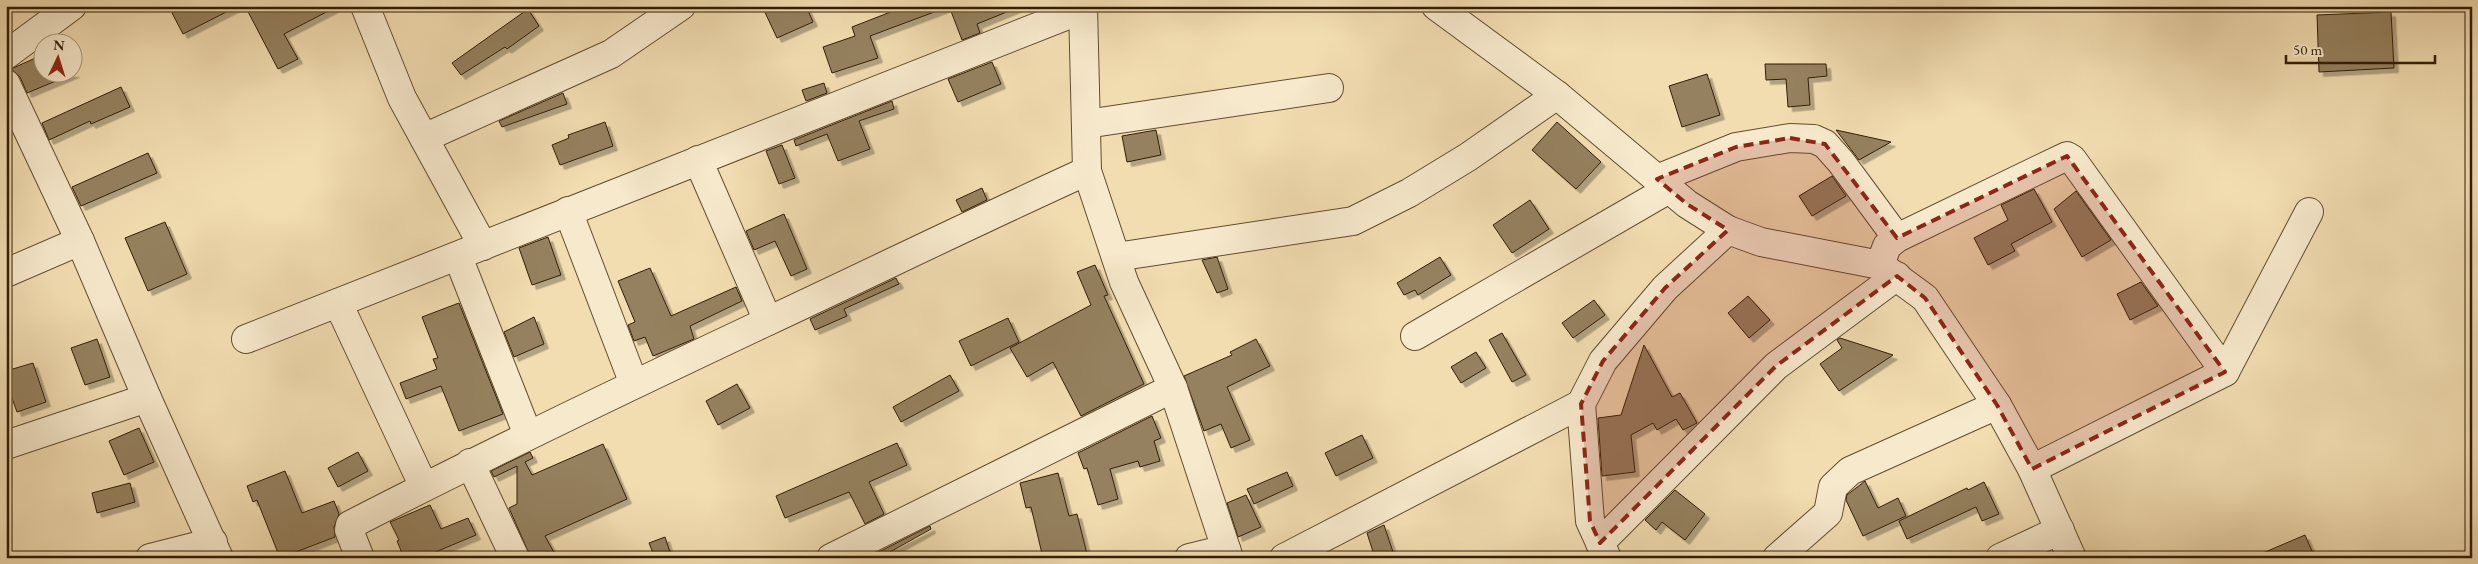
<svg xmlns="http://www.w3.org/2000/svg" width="2478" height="564" viewBox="0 0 2478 564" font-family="'EB Garamond',serif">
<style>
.building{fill:#95815e;stroke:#311d05;filter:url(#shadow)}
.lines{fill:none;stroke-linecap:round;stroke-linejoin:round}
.minor-casing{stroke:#614d30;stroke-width:30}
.minor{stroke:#f7e9cc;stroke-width:28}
.marked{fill:#8f2418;fill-opacity:0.2;stroke:#8f2418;stroke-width:4;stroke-dasharray:10 6;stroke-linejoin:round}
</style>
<defs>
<filter id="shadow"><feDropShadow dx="4.5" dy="4.5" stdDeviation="0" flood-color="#0004"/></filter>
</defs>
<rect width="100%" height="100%" fill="#f2ddb1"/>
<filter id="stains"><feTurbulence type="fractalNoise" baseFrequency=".004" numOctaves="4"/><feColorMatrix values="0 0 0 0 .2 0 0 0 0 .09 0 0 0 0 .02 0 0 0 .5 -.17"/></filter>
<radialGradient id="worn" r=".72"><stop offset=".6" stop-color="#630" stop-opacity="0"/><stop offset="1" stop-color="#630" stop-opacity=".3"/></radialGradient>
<g class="building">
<polygon points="185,6 238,6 183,34 172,13"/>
<polygon points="245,6 338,6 284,34 298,59 278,69"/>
<polygon points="762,6 806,6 813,22 777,38"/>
<polygon points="906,6 945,8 870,36 878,58 832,73 823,47 855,36 852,27"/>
<polygon points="949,6 1018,6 1019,7 977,24 980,33 962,40"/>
<polygon points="528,9 539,26 507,49 505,47 461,75 452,63"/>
<polygon points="2391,12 2394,68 2319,72 2317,15"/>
<polygon points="42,55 42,72 75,73 27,93 20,77 11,69"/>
<polygon points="992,62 1001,84 958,102 948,79"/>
<polygon points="1765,64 1826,64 1827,76 1808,78 1810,105 1788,107 1786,79 1766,80"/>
<polygon points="1707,74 1720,115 1682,127 1669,86"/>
<polygon points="824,83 827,93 806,101 802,90"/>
<polygon points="121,87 130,107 91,124 90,121 49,140 42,123"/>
<polygon points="563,93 567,104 502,127 499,121"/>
<polygon points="892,101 894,109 859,121 870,149 838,161 827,134 796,146 794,140"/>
<polygon points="605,122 613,146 560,165 552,145 569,138 568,135"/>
<polygon points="1557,122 1601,162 1576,189 1532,150"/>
<polygon points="1156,130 1161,155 1127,162 1122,136"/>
<polygon points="1836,130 1891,142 1859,160"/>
<polygon points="782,145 795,178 779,184 766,151"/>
<polygon points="148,153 157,173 81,206 72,187"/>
<polygon points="1832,176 1846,196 1812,216 1799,196"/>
<polygon points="982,188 987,200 962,212 956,200"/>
<polygon points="2034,189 2052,222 2011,244 2015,251 1988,265 1974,238 2008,220 2001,205"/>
<polygon points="2076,191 2111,240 2082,257 2054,209"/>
<polygon points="1530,200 1549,229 1512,253 1493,225"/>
<polygon points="784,214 807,269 791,276 775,241 754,250 746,231"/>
<polygon points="165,222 187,274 148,291 125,238"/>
<polygon points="548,237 561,275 532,285 519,248"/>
<polygon points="1217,257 1228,289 1217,293 1202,260"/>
<polygon points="1440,257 1451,275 1418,295 1415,290 1404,295 1397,283"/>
<polygon points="1095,265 1108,295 1104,296 1144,384 1081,416 1053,362 1027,377 1010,348 1091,305 1077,272"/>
<polygon points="650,268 671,316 736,287 742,301 690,326 694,339 653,356 645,337 634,341 628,325 635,322 618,281"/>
<polygon points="896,278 899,284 844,309 847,316 815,330 810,319"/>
<polygon points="2141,282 2158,306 2130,320 2117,294"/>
<polygon points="1748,296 1770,320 1749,338 1728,313"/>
<polygon points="1594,300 1605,315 1573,338 1562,323"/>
<polygon points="459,303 503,414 459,431 441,386 406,399 400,383 437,369 433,359 438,358 422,317"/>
<polygon points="534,317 544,344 514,357 504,332"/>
<polygon points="1008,318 1019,342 971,366 959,341"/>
<polygon points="1502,333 1526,375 1512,382 1489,340"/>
<polygon points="1840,338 1893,355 1839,391 1820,364 1842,348 1837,340"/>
<polygon points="97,339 110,377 85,385 71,348"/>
<polygon points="1256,339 1270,366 1227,387 1250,440 1231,448 1221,424 1204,431 1184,376 1232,355 1230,352"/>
<polygon points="1644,345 1672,397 1680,393 1697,423 1683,430 1676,419 1657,430 1653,423 1631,435 1635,472 1602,476 1598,418 1621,415"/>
<polygon points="1476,352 1486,368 1461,383 1451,367"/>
<polygon points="33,363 46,402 17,412 6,382 6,371"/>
<polygon points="950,375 959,391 901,422 893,407"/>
<polygon points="737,384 750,408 718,425 706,401"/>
<polygon points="1152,416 1161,438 1154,441 1160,461 1140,467 1138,461 1110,469 1118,499 1098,505 1087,468 1084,469 1078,453"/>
<polygon points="139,428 154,462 124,475 109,441"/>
<polygon points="1362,435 1373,458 1336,476 1325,453"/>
<polygon points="897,443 907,465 869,482 884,514 865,524 849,492 785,518 776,496"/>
<polygon points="603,444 627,499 545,536 557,558 531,558 509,508 517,504 517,466 494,477 491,471 530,452 533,458 525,462 532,475"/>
<polygon points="358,452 368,471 338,487 328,468"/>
<polygon points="285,471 302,513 334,501 339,514 334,527 335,537 280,558 257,500 253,502 247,486"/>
<polygon points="1287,472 1293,486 1254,504 1247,489"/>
<polygon points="1058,473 1069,516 1077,514 1088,558 1043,558 1031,507 1026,508 1020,483"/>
<polygon points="1865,481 1878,508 1898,498 1906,516 1863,536 1846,500 1847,495"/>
<polygon points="1984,482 1999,514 1982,521 1976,507 1907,539 1899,521 1967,488 1968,490"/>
<polygon points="130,483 135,502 97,513 92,493"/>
<polygon points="1675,490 1705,514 1685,540 1662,522 1656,530 1645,520"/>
<polygon points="1246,495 1261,527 1238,537 1227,503"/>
<polygon points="430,505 441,529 468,518 476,535 433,553 435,558 404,558 397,541 399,540 390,522"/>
<polygon points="1384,525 1395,558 1375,558 1367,533"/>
<polygon points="930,526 931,529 890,552 893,558 867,558"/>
<polygon points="2305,535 2315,558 2251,558"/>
<polygon points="665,537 672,558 655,558 649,543"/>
</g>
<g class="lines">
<defs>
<g id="minor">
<polyline points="365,6 402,98 483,246"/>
<polyline points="1083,6 1087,171 1124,282 1173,388 1229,558"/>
<polyline points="1436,6 1557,95 1687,204 1728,230 1761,242 1880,265 1925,298 1997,405 2032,469 2072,558"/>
<polyline points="6,55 72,6"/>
<polyline points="6,84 80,241 147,398 219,558"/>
<polyline points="1086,124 1329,88"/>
<polyline points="424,138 611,54 681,6"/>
<polyline points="698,160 768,321"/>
<polyline points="1657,179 1736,147 1790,138 1814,139 1825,144 1841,162 1897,238"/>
<polyline points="568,211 634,384"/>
<polyline points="458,257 528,435"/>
<polyline points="1116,257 1353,221 1409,193 1468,157 1557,95"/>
<polyline points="1880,265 1887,246 1897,238 2067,156 2072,159 2225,372"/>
<polyline points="6,273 80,241"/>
<polyline points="338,303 424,487"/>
<polyline points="1415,336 1669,189"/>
<polyline points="246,339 1083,9"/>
<polyline points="6,445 147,398"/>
<polyline points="470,463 515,558"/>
<polyline points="2032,469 2225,372 2309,212"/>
<polyline points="1600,543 1776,366 1897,276"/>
<polyline points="150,558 213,542"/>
<path d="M360,558L349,530L350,525L354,523C490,453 628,387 766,322C873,272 979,220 1087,171"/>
<polyline points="831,558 1173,388"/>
<polyline points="1189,558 1226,549"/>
<polyline points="1284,558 1581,404"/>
<polyline points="1607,558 1590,521 1581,404 1603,361 1665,288 1728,230"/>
<polyline points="1777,558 1828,513 1833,487 1850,471 1997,405"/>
<polyline points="2000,558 2060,530"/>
</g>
</defs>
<use href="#minor" class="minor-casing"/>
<use href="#minor" class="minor"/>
</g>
<path class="marked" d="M1790,138L1825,144L1897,238L2067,156L2225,372L2032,469L1997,405L1925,298L1897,276L1776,366L1600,543L1590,521L1581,404L1603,361L1665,288L1728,230L1687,204L1657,179L1736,147Z"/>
<rect width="2478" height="564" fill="none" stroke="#f2ddb1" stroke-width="25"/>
<rect x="8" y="8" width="2463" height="549" fill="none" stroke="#311d05" stroke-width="2.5"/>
<rect x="12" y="12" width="2453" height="539" fill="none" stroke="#311d05"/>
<g transform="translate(58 58) rotate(4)"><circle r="24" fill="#f7e9cc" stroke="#a8977c"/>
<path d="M0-4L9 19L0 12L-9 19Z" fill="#8f2418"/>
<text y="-8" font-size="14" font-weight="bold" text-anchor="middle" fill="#311d05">N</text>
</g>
<path d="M2286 55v8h149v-8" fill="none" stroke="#311d05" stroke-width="2.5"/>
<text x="2293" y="55" font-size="15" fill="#311d05" stroke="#f7e9cc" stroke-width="4" paint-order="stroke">50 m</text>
<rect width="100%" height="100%" filter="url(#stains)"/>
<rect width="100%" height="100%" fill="url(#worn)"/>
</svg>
